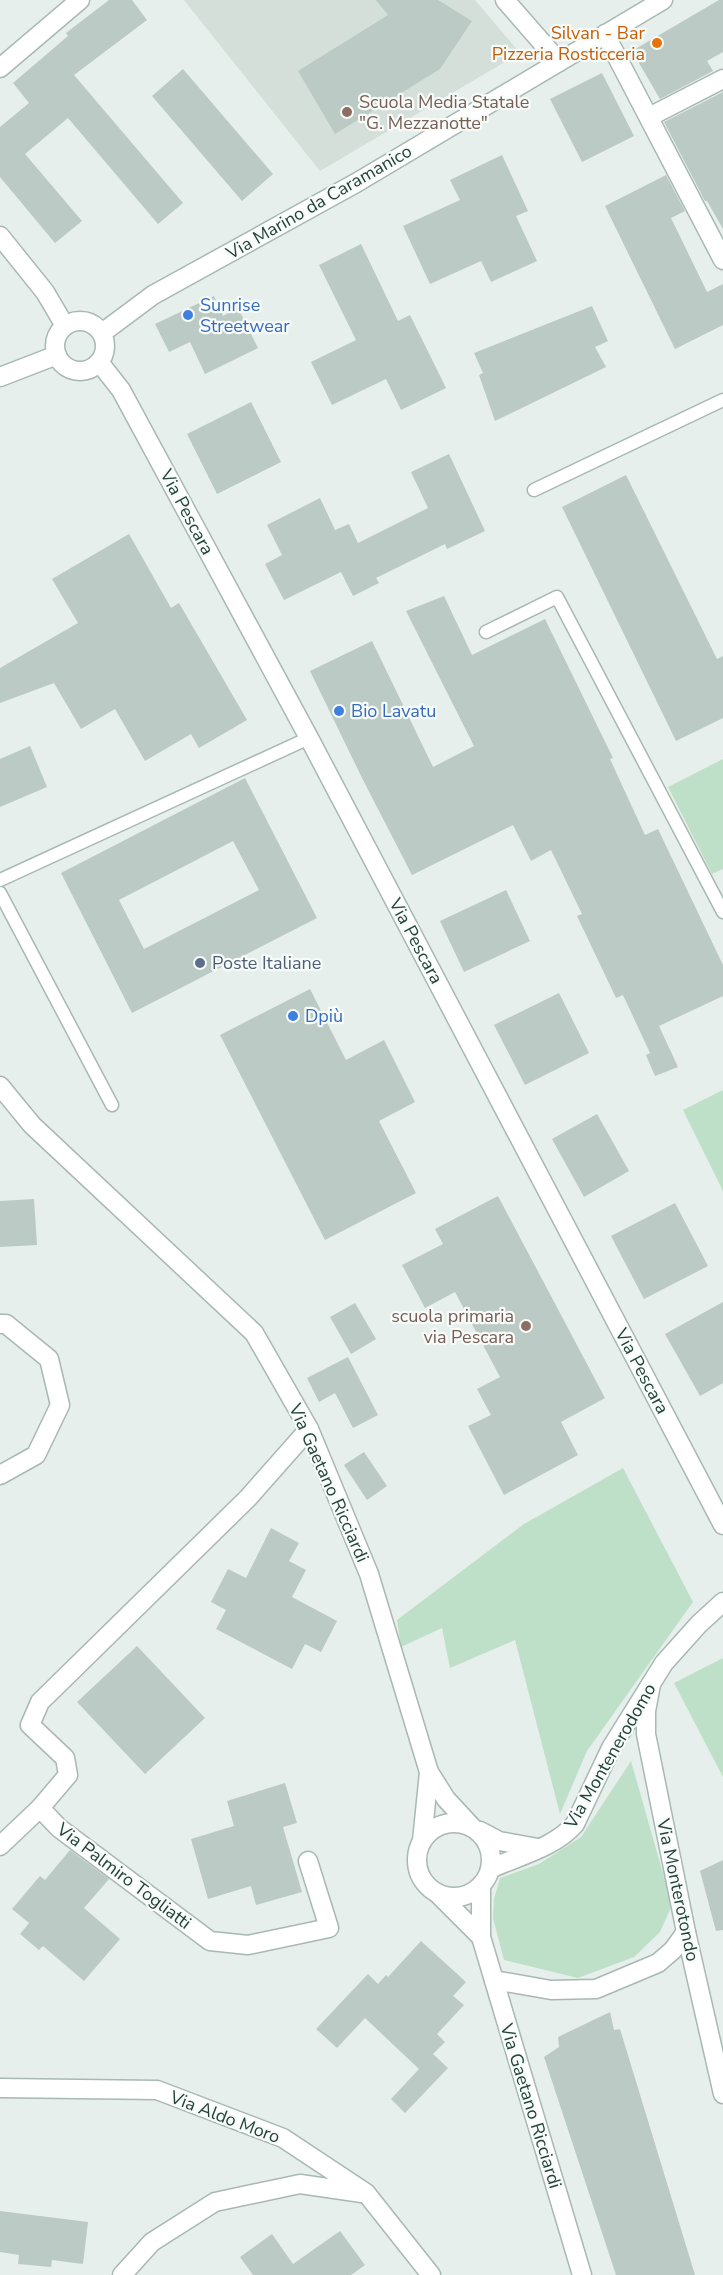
<svg xmlns="http://www.w3.org/2000/svg" width="723" height="2275" viewBox="0 0 723 2275" font-family="'Nunito Sans',sans-serif">
<style>
.built{fill:#d4dfda}
.green{fill:#bfe0c8}
.building{fill:#bbcac4;fill-rule:evenodd}
.lines{fill:none;stroke-linecap:round;stroke-linejoin:round}
.service-casing{stroke:#a8b8b2;stroke-width:15}
.minor-casing{stroke:#a8b8b2;stroke-width:21}
.tertiary-casing{stroke:#a8b8b2;stroke-width:21}
.service{stroke:#fff;stroke-width:12}
.minor{stroke:#fff;stroke-width:18}
.tertiary{stroke:#fff;stroke-width:18}
.food-dot{fill:#e8710a;stroke:#f7fbf9;stroke-width:2}
.education-dot{fill:#8d6e63;stroke:#f7fbf9;stroke-width:2}
.shop-dot{fill:#3f7fe0;stroke:#f7fbf9;stroke-width:2}
.service-dot{fill:#5c6f8a;stroke:#f7fbf9;stroke-width:2}
.labels{text-anchor:middle;stroke-width:4.5;stroke-linejoin:round;paint-order:stroke}
.food-label{font-size:18px;fill:#c56008;stroke:#f7fbf9;text-anchor:end}
.education-label{font-size:18px;fill:#785e54;stroke:#f7fbf9;text-anchor:start}
.street-label{font-size:18px;fill:#24423a;stroke:#f7fbf9}
.shop-label{font-size:18px;fill:#366cbe;stroke:#f7fbf9;text-anchor:start}
.service-label{font-size:18px;fill:#4e5e75;stroke:#f7fbf9;text-anchor:start}
</style>
<rect width="100%" height="100%" fill="#e6efeb"/>
<polygon class="built" points="184,0 475,0 520,53 320,171"/>
<g class="green">
<polygon points="723,759 723,869 712,874 668,787"/>
<polygon points="723,1090 723,1191 683,1110"/>
<polygon points="623,1468 693,1602 587,1751 560,1814 515,1640 450,1668 442,1628 401,1647 397,1620 524,1524"/>
<polygon points="723,1658 723,1777 674,1683"/>
<polygon points="631,1761 672,1905 660,1932 634,1957 578,1978 504,1960 493,1918 494,1899 500,1878 539,1864 581,1837"/>
</g>
<g class="building">
<polygon points="109,0 132,0 147,20 74,75 183,203 158,224 68,118 25,154 82,221 55,243 0,177 0,127 29,103 13,83 68,36 66,33"/>
<polygon points="376,0 438,0 472,21 440,69 335,134 298,71 388,15"/>
<polygon points="719,0 723,0 723,52 707,61 713,71 660,99 632,51"/>
<polygon points="183,69 273,174 242,201 152,96"/>
<polygon points="602,73 634,136 582,162 550,99"/>
<polygon points="723,92 723,229 707,201 705,201 664,122"/>
<polygon points="502,155 528,211 516,216 537,261 491,282 481,261 430,284 403,226 460,200 450,180"/>
<polygon points="666,175 685,211 671,218 707,292 723,284 723,325 675,349 605,206"/>
<polygon points="361,244 398,321 410,315 446,388 401,410 386,379 332,405 311,362 356,340 319,265"/>
<polygon points="214,296 223,316 238,308 258,348 205,374 190,342 169,352 155,324"/>
<polygon points="592,306 608,341 595,347 606,367 495,421 479,375 483,373 474,353"/>
<polygon points="251,402 281,462 217,494 187,434"/>
<polygon points="449,454 485,531 447,549 445,544 376,578 379,583 353,596 341,572 284,600 265,564 282,555 267,525 320,498 335,530 349,524 358,543 428,508 411,472"/>
<polygon points="626,475 717,659 723,656 723,718 676,741 562,507"/>
<polygon points="129,534 171,608 179,603 247,720 199,748 191,734 145,761 115,709 81,729 54,683 0,703 0,668 78,623 52,579"/>
<polygon points="444,596 472,655 545,619 613,758 610,759 645,835 658,829 723,965 723,996 659,1026 678,1067 655,1076 646,1055 650,1053 623,995 616,998 577,916 582,914 551,850 531,861 513,825 412,875 363,780 310,671 372,641 433,767 474,746 406,611"/>
<polygon points="30,746 47,787 0,807 0,759"/>
<path d="M245,778L317,918L132,1013L61,873ZM233,841L259,890L144,949L119,900Z"/>
<polygon points="506,890 530,941 464,972 440,921"/>
<polygon points="310,989 346,1060 384,1040 415,1102 379,1121 416,1193 325,1240 220,1035"/>
<polygon points="559,993 589,1053 525,1085 494,1025"/>
<polygon points="597,1114 629,1171 584,1197 552,1139"/>
<polygon points="498,1196 605,1398 561,1422 578,1455 504,1495 468,1426 491,1415 477,1389 500,1377 455,1292 425,1308 402,1265 443,1244 435,1229"/>
<polygon points="34,1199 37,1245 0,1247 0,1201"/>
<polygon points="675,1203 708,1266 644,1299 611,1236"/>
<polygon points="723,1302 723,1383 700,1396 665,1334"/>
<polygon points="355,1303 376,1339 351,1354 330,1317"/>
<polygon points="348,1357 378,1415 353,1428 335,1393 319,1402 307,1378"/>
<polygon points="364,1452 387,1486 367,1500 344,1465"/>
<polygon points="271,1528 299,1543 289,1561 306,1570 292,1597 337,1621 321,1652 305,1644 292,1669 216,1629 226,1610 211,1602 228,1569 246,1578"/>
<polygon points="137,1646 205,1718 145,1774 77,1702"/>
<polygon points="285,1783 297,1823 283,1827 302,1892 256,1905 251,1886 208,1899 191,1839 234,1826 227,1801"/>
<polygon points="70,1850 109,1879 84,1908 120,1939 84,1981 43,1946 39,1950 20,1934 29,1923 12,1909 40,1876 45,1880"/>
<polygon points="723,1860 723,1930 716,1931 700,1871"/>
<polygon points="421,1941 466,1982 453,1996 464,2005 437,2034 445,2042 433,2054 448,2068 405,2113 391,2099 419,2069 365,2018 337,2048 316,2029 368,1974 378,1984 386,1975 388,1977"/>
<polygon points="610,2012 614,2030 620,2029 695,2275 616,2275 544,2057 559,2047 558,2037"/>
<polygon points="0,2211 88,2222 83,2264 52,2260 51,2267 18,2264 19,2255 0,2252"/>
<polygon points="340,2231 365,2265 351,2275 253,2275 240,2257 272,2234 293,2264"/>
</g>
<g class="lines">
<defs>
<g id="service">
<polyline points="534,490 723,400"/>
<polyline points="486,632 557,597 723,912"/>
<polyline points="0,880 309,738"/>
<polyline points="0,893 112,1105"/>
</g>
<g id="minor">
<polyline points="505,0 559,62"/>
<polyline points="605,34 723,260"/>
<polyline points="0,68 80,0"/>
<polyline points="649,117 723,79"/>
<polyline points="102,333 153,295 356,183 663,0"/>
<polyline points="0,377 57,355"/>
<polyline points="0,1086 32,1125 254,1333 309,1429 369,1574 429,1772 446,1799 471,1826"/>
<polyline points="0,1324 6,1324 49,1359 60,1405 36,1455 0,1475"/>
<polyline points="651,1684 646,1711 646,1734 686,1932 723,2094"/>
<polyline points="422,1841 429,1772"/>
<polyline points="0,1846 40,1808"/>
<polyline points="308,1861 329,1928 248,1945 210,1941 59,1828 40,1808 68,1775 65,1758 30,1725 40,1702 248,1498 309,1429"/>
<polyline points="494,1980 551,1990 596,1989 658,1963 673,1950 686,1932"/>
<polyline points="0,2088 157,2090 283,2138 366,2193 431,2275"/>
<polyline points="122,2275 152,2242 215,2202 300,2184 362,2193"/>
</g>
<g id="tertiary">
<polyline points="0,236 45,292 65,326"/>
<circle cx="80" cy="346" r="25"/>
<polyline points="99,362 121,390 309,738 723,1525"/>
<circle cx="454" cy="1860" r="37"/>
<polyline points="480,1831 499,1841 538,1848"/>
<path d="M490,1869C518,1856 554,1848 575,1824L611,1748L664,1663L699,1624L723,1602"/>
<polyline points="481,1885 481,1937 582,2275"/>
<polyline points="437,1893 481,1937"/>
</g>
</defs>
<use href="#service" class="service-casing"/>
<use href="#minor" class="minor-casing"/>
<use href="#tertiary" class="tertiary-casing"/>
<use href="#service" class="service"/>
<use href="#minor" class="minor"/>
<use href="#tertiary" class="tertiary"/>
</g>
<circle class="food-dot" cx="657" cy="43" r="6"/>
<g class="education-dot">
<circle cx="347" cy="112" r="6"/>
<circle cx="526" cy="1326" r="6"/>
</g>
<g class="shop-dot">
<circle cx="188" cy="315" r="6"/>
<circle cx="339" cy="711" r="6"/>
<circle cx="293" cy="1016" r="6"/>
</g>
<circle class="service-dot" cx="200" cy="963" r="6"/>
<g class="labels">
<g class="food-label">
<text x="645" y="39">Silvan - Bar<tspan x="645" dy="21">Pizzeria Rosticceria</tspan></text>
</g>
<g class="education-label">
<text x="359" y="108">Scuola Media Statale<tspan x="359" dy="21">"G. Mezzanotte"</tspan></text>
<text x="514" y="1322" text-anchor="end">scuola primaria<tspan x="514" dy="21">via Pescara</tspan></text>
</g>
<g class="street-label">
<text transform="translate(319 202) rotate(-30)" y="6">Via Marino da Caramanico</text>
<text transform="translate(187 512) rotate(62)" y="6">Via Pescara</text>
<text transform="translate(416 941) rotate(62)" y="6">Via Pescara</text>
<text transform="translate(642 1371) rotate(62)" y="6">Via Pescara</text>
<text transform="translate(329 1483) rotate(66)" y="6">Via Gaetano Ricciardi</text>
<text transform="translate(610 1756) rotate(-60)" y="6">Via Montenerodomo</text>
<text transform="translate(124 1876) rotate(37)" y="6">Via Palmiro Togliatti</text>
<text transform="translate(678 1890) rotate(78)" y="6">Via Monterotondo</text>
<text transform="translate(531 2106) rotate(73)" y="6">Via Gaetano Ricciardi</text>
<text transform="translate(225 2117) rotate(21)" y="6">Via Aldo Moro</text>
</g>
<g class="shop-label">
<text x="200" y="311">Sunrise<tspan x="200" dy="21">Streetwear</tspan></text>
<text x="351" y="717">Bio Lavatu</text>
<text x="305" y="1022">Dpiù</text>
</g>
<g class="service-label">
<text x="212" y="969">Poste Italiane</text>
</g>
</g>
</svg>
